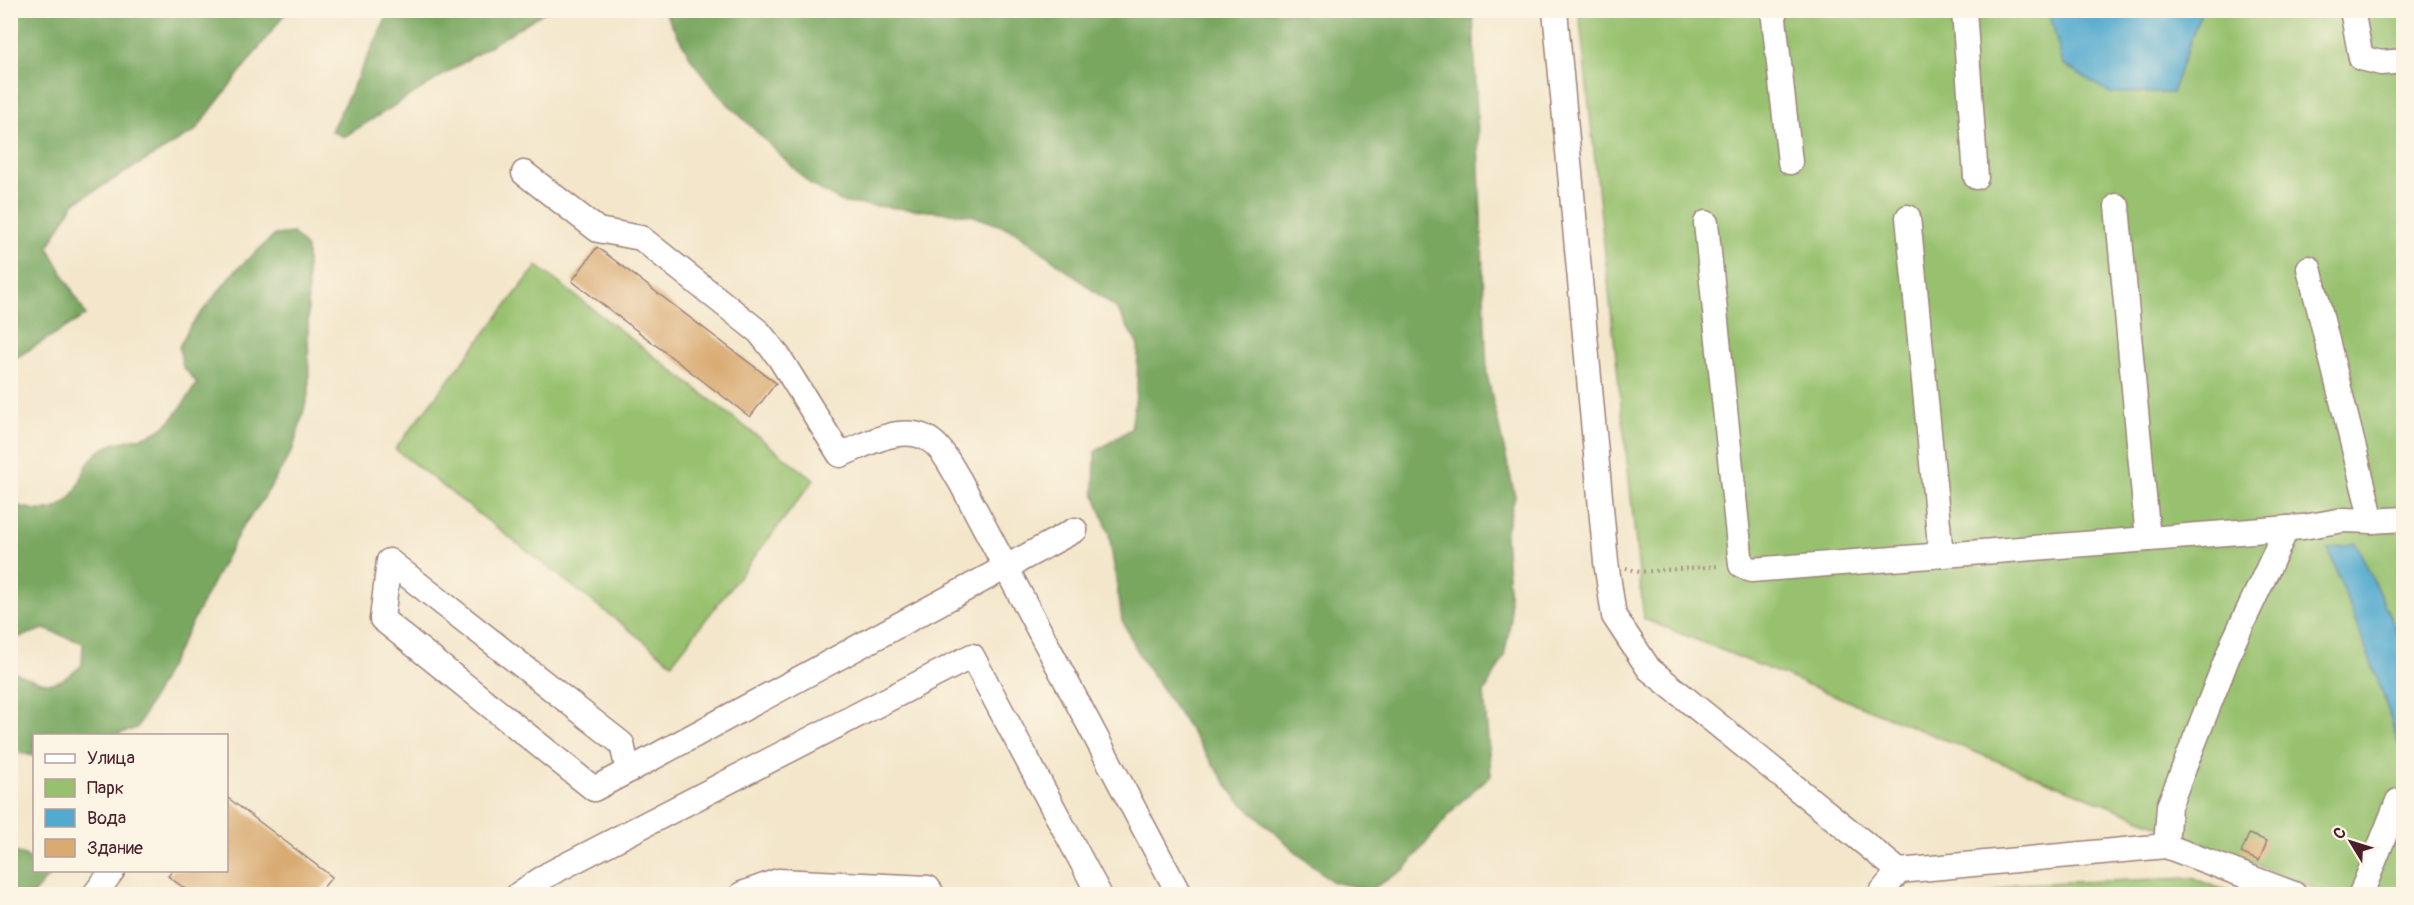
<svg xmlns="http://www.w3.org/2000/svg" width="2414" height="905" viewBox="0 0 2414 905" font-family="Pangolin,sans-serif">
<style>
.green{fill:#97c16e;stroke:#70704c;stroke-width:1.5}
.forest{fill:#79a761;stroke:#626346;stroke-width:1.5}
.water{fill:#52aacf;stroke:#4e647d;stroke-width:1.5}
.building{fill:#d9aa72}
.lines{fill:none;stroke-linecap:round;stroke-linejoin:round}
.minor-casing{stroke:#9e827a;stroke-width:27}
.path{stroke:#9e827a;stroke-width:4;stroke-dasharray:1.5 4.5;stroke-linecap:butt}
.minor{stroke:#fff;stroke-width:24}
</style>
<rect width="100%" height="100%" fill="#fcf5e5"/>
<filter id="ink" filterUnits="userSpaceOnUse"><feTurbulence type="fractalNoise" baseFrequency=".0167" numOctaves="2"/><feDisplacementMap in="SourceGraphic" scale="12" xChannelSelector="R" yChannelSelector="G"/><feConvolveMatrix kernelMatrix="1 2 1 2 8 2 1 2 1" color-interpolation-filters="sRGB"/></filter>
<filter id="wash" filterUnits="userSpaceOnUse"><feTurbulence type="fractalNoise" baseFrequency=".008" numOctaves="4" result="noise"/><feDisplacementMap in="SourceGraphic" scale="24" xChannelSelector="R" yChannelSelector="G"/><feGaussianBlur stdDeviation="1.35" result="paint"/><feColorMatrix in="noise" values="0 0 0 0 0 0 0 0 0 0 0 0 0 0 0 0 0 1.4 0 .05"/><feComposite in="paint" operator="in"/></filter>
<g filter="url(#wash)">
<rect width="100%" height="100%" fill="#f3e6ca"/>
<g class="green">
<polygon points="1579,11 2403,11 2403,894 2328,894 1644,619"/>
<polygon points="537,266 814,480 672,663 395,449"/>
<polygon points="2192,878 2235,894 1991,894 2016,884"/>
</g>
<g class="forest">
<polygon points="11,10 287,11 195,131 74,203 48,247 86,315 11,361"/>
<polygon points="390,11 390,10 546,11 344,137 331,131"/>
<polygon points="664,11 1473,11 1487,375 1515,496 1505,535 1511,619 1504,657 1484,693 1491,775 1457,805 1404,870 1370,890 1333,882 1302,857 1236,798 1141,658 1122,620 1109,533 1094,493 1095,452 1131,429 1137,388 1138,345 1117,309 1015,231 971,215 844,203 810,184 719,95 693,62"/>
<path d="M293,233L307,249L309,392L293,449L262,501L242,527L137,728L115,735L34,736V756L11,751V671C45,684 52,692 82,665L83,643L44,629L11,640V504C23,507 43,514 56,508C84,495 78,470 96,454C113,439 132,442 152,434C172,426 185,401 197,383L183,367L179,347L189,328L235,271L275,235Z"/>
<polygon points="10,850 34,860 34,870 53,871 33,894 11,894"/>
</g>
<g class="water">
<polygon points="2049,11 2049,10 2201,11 2172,93 2110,93 2063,64"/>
<polygon points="2356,543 2403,645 2403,760 2383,694 2328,549"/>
</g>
<g id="blocks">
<g class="building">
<polygon points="597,247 776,383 750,417 572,281"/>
<polygon points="228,798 332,877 318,894 192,894 168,876 173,870 226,870"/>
<polygon points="2249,834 2267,841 2259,861 2241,853"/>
</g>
</g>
</g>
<g filter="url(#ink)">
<use href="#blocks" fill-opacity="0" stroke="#9e827a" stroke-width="1.5"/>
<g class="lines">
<defs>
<g id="minor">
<polyline points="1555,10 1606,562 1614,616 1649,669 1899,871 2166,846 2294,894"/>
<polyline points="1773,10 1790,162"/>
<polyline points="1964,10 1976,177"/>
<polyline points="2352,10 2361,58 2381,63 2404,61"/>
<path d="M524,173L598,230L641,238L759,332L779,357L840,455C868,444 910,418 937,446C946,455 953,470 960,481L1179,894"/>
<polyline points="2117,206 2148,539"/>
<polyline points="1908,217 1941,555"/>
<polyline points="1706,223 1741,565 1751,570 2303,527 2344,520 2372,521 2404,519"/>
<polyline points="2309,268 2372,521"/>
<polyline points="628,771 594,789 382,619 389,561 622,744 628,771 1075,530"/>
<polyline points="2166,846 2169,806 2233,643 2287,528"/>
<polyline points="95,894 113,870"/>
<polyline points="519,894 549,874 972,656 1099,894"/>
<polyline points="742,894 778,881 928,888 932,894"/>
<polyline points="1880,894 1899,871"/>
<polyline points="2361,894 2398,801"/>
</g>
</defs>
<use href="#minor" class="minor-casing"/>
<polyline class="path" points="1626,568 1639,572 1720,566"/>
<use href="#minor" class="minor"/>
</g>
</g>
<rect width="2414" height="905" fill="none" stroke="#fcf5e5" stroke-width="36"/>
<rect x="33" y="734" width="195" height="138" fill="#fcf5e5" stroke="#b59f9b" stroke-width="1.5"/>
<rect x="45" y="754" width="30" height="9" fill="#ffffff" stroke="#b59f9b" stroke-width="1.5"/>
<text x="87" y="764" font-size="18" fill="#4a1f2b">Улица</text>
<rect x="45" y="779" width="30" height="18" fill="#97c16e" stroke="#b59f9b" stroke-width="1.5"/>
<text x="87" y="794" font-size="18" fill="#4a1f2b">Парк</text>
<rect x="45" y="809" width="30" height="18" fill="#52aacf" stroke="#b59f9b" stroke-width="1.5"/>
<text x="87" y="824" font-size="18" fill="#4a1f2b">Вода</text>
<rect x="45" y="839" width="30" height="18" fill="#d9aa72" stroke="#b59f9b" stroke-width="1.5"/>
<text x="87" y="854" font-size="18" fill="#4a1f2b">Здание</text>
<g transform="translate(2351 842) rotate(308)" stroke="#fcf5e5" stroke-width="4.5" paint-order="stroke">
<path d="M0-4.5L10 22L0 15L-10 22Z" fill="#4a1f2b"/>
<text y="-9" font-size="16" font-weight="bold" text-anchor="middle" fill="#4a1f2b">С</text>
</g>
</svg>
